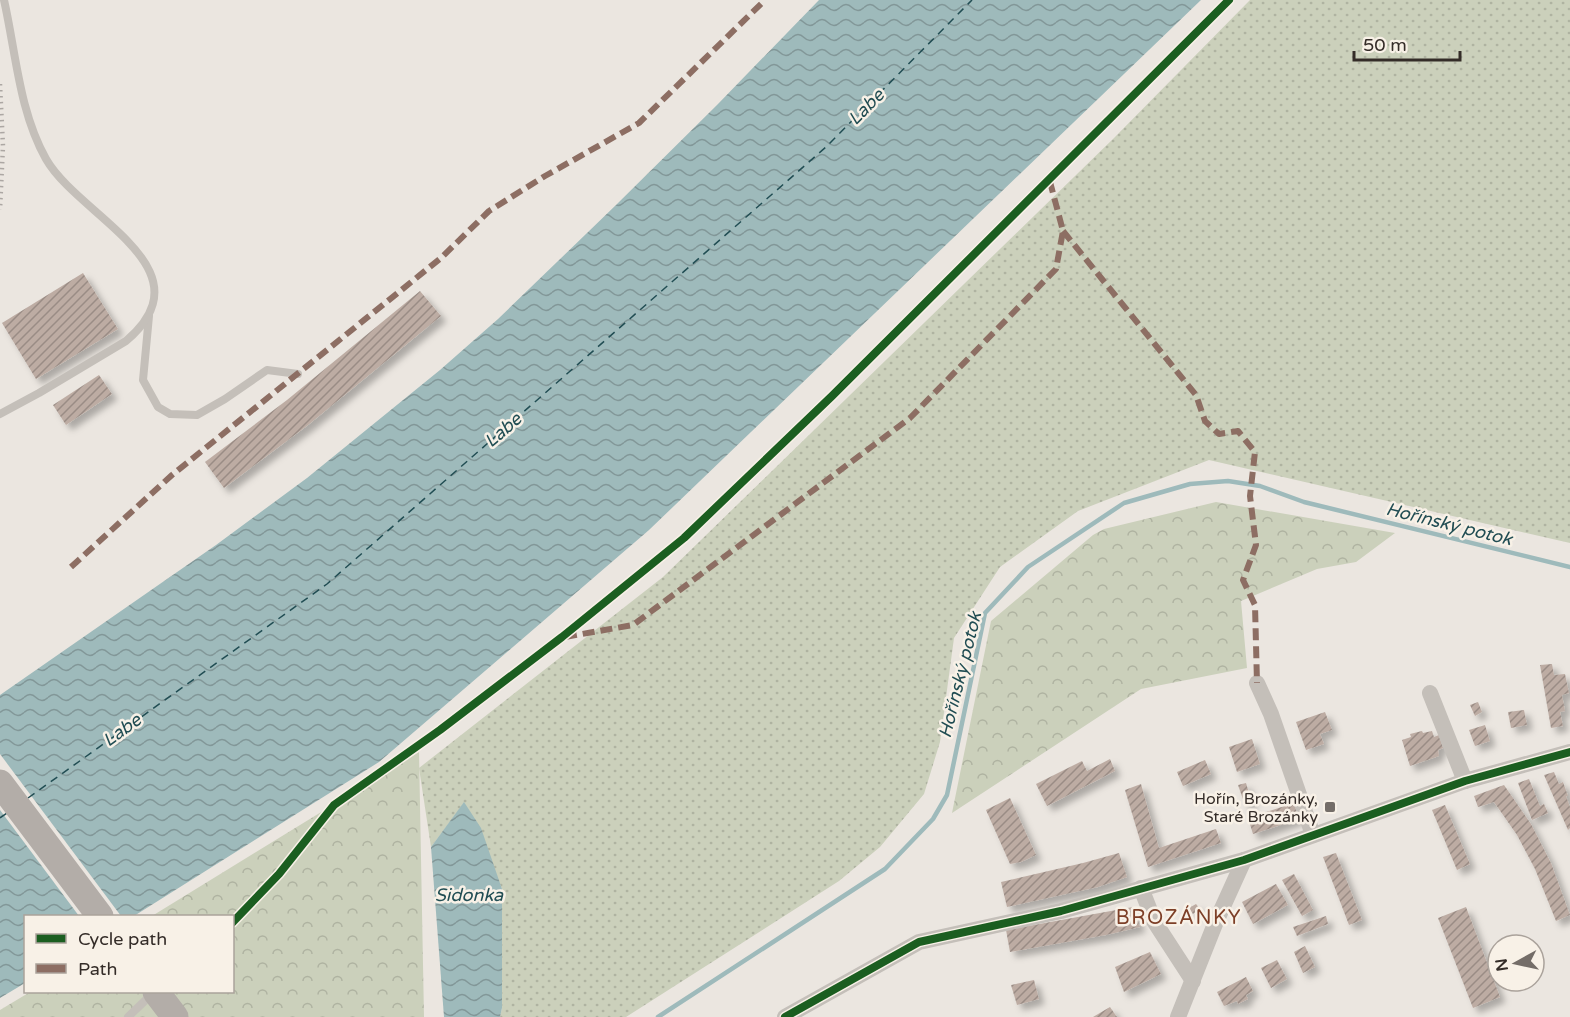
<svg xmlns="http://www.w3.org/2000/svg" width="1570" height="1017" viewBox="0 0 1570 1017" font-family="'Varela Round',sans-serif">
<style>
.grass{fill:url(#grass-dots)}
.forest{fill:url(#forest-crowns)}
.water{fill:url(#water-waves)}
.pier{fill:#ebe6e0}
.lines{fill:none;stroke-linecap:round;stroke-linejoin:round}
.stream{stroke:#9ebabb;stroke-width:4.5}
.ferry{stroke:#214d53;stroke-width:1.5;stroke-dasharray:8 6;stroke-linecap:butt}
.building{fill:url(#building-hatch);filter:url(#shadow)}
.lane{stroke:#c4bfb9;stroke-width:8}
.street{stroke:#c4bfb9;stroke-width:16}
.primary{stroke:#b3ada8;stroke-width:27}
.rail{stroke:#aca7a3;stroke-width:4.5;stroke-dasharray:1.5 4.5;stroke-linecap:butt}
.quiet{stroke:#8d6e63;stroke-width:6;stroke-dasharray:12 6;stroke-linecap:butt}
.cycleway-casing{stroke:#f8f1e7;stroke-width:11}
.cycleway{stroke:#1b5e20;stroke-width:8}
.poi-dot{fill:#746d68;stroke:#f8f1e7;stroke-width:2}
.labels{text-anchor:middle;stroke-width:5;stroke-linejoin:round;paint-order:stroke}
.poi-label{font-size:16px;fill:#342c28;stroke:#f8f1e7;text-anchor:end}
.water-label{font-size:18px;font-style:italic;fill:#214d53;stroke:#f8f1e7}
.quarter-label{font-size:20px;letter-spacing:1.5px;fill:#7d3f27;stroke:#f8f1e7}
</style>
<defs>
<pattern id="grass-dots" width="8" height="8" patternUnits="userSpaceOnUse" patternTransform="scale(1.5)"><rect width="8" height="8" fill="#cbd0bb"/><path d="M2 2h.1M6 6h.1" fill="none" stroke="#afb3a1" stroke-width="1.8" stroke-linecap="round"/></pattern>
<pattern id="forest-crowns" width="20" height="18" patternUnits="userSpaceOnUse" patternTransform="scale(1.5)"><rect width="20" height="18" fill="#cbd0bb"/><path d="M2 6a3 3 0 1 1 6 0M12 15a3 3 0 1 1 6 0" fill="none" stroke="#afb3a1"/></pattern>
<pattern id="water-waves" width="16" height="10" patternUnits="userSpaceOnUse" patternTransform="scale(1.5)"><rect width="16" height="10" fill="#9ebabb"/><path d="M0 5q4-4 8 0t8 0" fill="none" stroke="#829798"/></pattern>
<pattern id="building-hatch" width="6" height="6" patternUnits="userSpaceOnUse" patternTransform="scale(1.5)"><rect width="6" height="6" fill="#bdaca3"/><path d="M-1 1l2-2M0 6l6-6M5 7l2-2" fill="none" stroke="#9a8c85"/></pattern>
<filter id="shadow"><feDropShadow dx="5.5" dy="5.5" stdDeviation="3" flood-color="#0004"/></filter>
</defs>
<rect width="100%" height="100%" fill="#ebe6e0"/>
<polygon class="grass" points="1250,0 1570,0 1570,543 1209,460 1078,511 1000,567 954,638 940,742 924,794 880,847 839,881 626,1017 500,1017 502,1008 502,889 464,803 431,847 419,768 663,577 1114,138"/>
<g class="forest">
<polygon points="1216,502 1395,533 1356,562 1317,569 1241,601 1247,668 1141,689 952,813 991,621 1093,535 1104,529"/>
<polygon points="419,752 424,1017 0,1017 0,1010 30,992 232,992 232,916 152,916"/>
</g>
<g class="water">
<polygon points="819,0 1201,0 649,530 379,762 134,916 26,916 25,983 0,998 0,695 216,545 307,478 440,370 498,319 616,205 717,105"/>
<polygon points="464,802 481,828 502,889 502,1008 500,1017 444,1017 431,847"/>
</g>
<polygon class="pier" points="0,754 121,916 79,916 0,810"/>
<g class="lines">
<polyline class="stream" points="658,1017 885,869 933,819 947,795 985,613 1028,567 1124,503 1190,484 1228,481 1260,486 1304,502 1570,567"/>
<g class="ferry">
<polyline points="28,798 327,584 826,147 972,0"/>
<polyline points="0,818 7,813"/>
</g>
</g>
<g class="building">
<polygon points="83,273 118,329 36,379 2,323"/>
<polygon points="420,291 441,316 308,425 224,488 205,462 287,400"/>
<polygon points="99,375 112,394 66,425 53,405"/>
<polygon points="1552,664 1554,675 1565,674 1569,693 1562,695 1565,711 1560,712 1563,726 1551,728 1540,665"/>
<polygon points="1478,702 1482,712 1475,716 1470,705"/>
<polygon points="1524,710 1527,725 1511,728 1508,712"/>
<polygon points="1325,712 1332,730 1320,734 1324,744 1306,750 1296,722"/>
<polygon points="1485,725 1490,741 1475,746 1469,730"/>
<polygon points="1422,731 1423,733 1432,731 1434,737 1439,735 1443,748 1438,750 1439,756 1410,766 1402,740 1411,737 1410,734"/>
<polygon points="1252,739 1260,764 1237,772 1229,747"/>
<polygon points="1110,759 1115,771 1047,806 1036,784 1082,761 1087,771"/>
<polygon points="1205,760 1211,774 1183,786 1177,772"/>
<polygon points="1554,772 1559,784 1563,782 1568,796 1566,796 1570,807 1570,828 1568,830 1544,775"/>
<polygon points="1529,779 1540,806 1544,804 1548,813 1532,820 1518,783"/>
<polygon points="1246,783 1252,803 1245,805 1238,785"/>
<polygon points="1141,784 1159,848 1216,829 1221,843 1148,867 1125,790"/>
<polygon points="1504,785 1531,824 1551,863 1570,915 1556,921 1535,869 1517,835 1494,802 1478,807 1474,796"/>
<polygon points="1010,798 1036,855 1021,862 1010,864 986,810"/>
<polygon points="1294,803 1299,819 1253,834 1248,818"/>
<polygon points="1445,805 1470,864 1457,870 1432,810"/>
<polygon points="1119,853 1127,877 1098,887 1007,907 1001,882 1083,863"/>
<polygon points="1336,853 1362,920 1349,925 1323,857"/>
<polygon points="1294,874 1313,910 1302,916 1282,880"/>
<polygon points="1276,884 1288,905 1253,924 1242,902"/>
<polygon points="1196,904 1200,909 1193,914 1189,908"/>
<polygon points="1133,907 1140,927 1106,935 1010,952 1006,930"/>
<polygon points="1466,907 1500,997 1473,1008 1438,918"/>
<polygon points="1326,916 1328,924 1297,936 1293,927"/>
<polygon points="1305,946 1315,967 1303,973 1294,952"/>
<polygon points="1150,952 1161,974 1124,992 1115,967"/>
<polygon points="1277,960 1287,979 1271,988 1261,968"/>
<polygon points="1246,977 1253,991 1246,995 1248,999 1238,1004 1237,1001 1224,1006 1217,992"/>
<polygon points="1034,980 1039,999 1017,1005 1011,985"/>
<polygon points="1110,1007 1117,1017 1093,1017"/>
</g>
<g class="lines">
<g class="lane">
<polyline points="149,316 143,380 158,407 170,414 197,415 225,399 267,370 298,374"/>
<path d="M0,414L39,393L126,341C212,268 79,217 46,159C19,111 16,53 4,0"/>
<polyline points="232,923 279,874 334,805 440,730 562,637 684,538 832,396 1229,0"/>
<polyline points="128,1017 152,994"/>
</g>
<g class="street">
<polyline points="1257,683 1271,714 1313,835"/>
<polyline points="1430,693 1465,781"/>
<polyline points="1141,888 1154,921 1193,981"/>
<polyline points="785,1017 919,942 1061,911 1244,860 1465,781 1570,752"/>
<polyline points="1178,1017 1215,924 1244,860"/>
</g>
<g class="primary">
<polyline points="0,783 100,916"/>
<polyline points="156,992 175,1017"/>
</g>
<polyline class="rail" points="0,84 3,146 0,210"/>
<g class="quiet">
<polyline points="1063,231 1196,395 1205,421 1219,434 1238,431 1255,452 1250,496 1256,545 1243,580 1255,605 1257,683"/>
<polyline points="71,567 172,475 441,258 489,211 545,176 639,123 765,0"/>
<polyline points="565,637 633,625 910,418 1056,269 1063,231 1049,178"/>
</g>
<defs>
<g id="cycleway">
<polyline points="232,923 279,874 334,805 440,730 562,637 684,538 832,396 1229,0"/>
<polyline points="785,1017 919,942 1061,911 1244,860 1465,781 1570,752"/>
</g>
</defs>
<use href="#cycleway" class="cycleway-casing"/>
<use href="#cycleway" class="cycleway"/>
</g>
<rect class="poi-dot" x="1324" y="801" width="12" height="12" rx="3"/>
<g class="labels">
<g class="poi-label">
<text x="1318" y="804">Hořín, Brozánky,<tspan x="1318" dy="18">Staré Brozánky</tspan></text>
</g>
<g class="water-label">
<text transform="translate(866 107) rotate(-45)" y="6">Labe</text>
<text transform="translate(503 430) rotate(-41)" y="6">Labe</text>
<text transform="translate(1449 524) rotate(14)" y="6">Hořínský potok</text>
<text transform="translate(960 675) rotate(-76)" y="6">Hořínský potok</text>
<text transform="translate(122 730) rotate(-36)" y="6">Labe</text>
<text x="469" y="901">Sidonka</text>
</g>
<g class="quarter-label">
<text x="1179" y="924">BROZÁNKY</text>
</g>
</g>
<rect x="24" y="915" width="210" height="78" fill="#f8f1e7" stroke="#aaa29b" stroke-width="1.5"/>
<rect x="36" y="934" width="30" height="9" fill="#1b5e20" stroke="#aaa29b" stroke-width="1.5"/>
<text x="78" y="945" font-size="18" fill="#342c28">Cycle path</text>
<rect x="36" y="964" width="30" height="9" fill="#8d6e63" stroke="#aaa29b" stroke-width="1.5"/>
<text x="78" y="975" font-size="18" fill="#342c28">Path</text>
<g transform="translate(1516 963) rotate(262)"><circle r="28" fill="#f8f1e7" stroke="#aaa29b" stroke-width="1.5"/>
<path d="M0-4.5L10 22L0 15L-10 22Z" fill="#746d68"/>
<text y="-9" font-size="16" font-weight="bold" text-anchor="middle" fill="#342c28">N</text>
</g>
<path d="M1354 51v9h106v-9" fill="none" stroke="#342c28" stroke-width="3"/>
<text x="1363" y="51" font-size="18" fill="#342c28" stroke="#f8f1e7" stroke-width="4.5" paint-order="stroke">50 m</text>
</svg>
